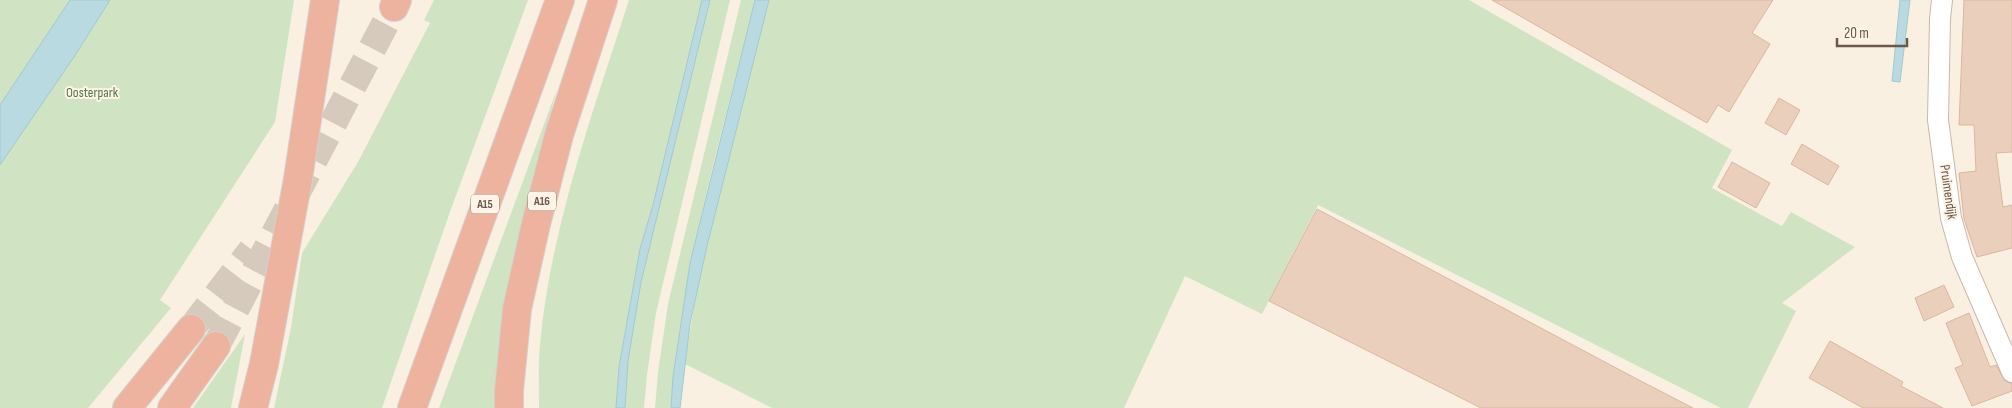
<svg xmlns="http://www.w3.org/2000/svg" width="2012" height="408" viewBox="0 0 2012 408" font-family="'Sofia Sans Condensed',sans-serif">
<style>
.green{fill:#d0e4c3}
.water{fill:#b9dae0;stroke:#a1c9d0}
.building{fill:#ebcfbd;stroke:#dcb69f}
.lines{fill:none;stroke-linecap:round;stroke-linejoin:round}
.highway-tunnel{stroke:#d6cabc;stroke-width:28;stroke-dasharray:28 14;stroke-linecap:butt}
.street-casing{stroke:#c8b8ab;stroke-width:22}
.highway-casing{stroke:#d6d0cd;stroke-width:30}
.street{stroke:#fff;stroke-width:20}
.highway{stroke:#edb39f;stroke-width:28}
.highway-bridge-casing{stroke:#d6d0cd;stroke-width:30;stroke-linecap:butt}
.highway-bridge{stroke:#edb39f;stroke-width:28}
.labels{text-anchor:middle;stroke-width:4;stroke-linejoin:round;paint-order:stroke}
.shield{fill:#fdf4e8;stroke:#98877b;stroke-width:1}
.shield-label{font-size:12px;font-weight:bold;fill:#6d584c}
.park-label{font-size:14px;fill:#567848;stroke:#fdf4e8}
.street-label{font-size:14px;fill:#6d584c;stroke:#fdf4e8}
</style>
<rect width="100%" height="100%" fill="#f9f0e2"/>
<g class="green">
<polygon points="0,0 294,0 275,122 160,300 171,308 88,408 0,408"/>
<polygon points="434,0 528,0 451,209 382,408 274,408 291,328 302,253 358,162 430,23 424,20"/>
<path d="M629,0H702L653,205L640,249L619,367L616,408H539C539,387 538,365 540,344C551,226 593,112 629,0Z"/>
<polygon points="710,0 730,0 656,313 647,375 644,408 625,408 628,361 641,282"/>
<path d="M741,0H755C722,135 681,269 671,408H655L658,372L668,304Z"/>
<path d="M769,0H1469L1732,150L1712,188L1782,226L1791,212L1855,247L1782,303L1796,311L1748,408H1721L1318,205L1262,314L1185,276L1124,408H772L685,364C702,241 738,120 769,0Z"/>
<polygon points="557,89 534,173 511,277 499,408 439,408"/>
<polygon points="245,334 231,408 193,408"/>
</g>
<g class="water">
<polygon points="70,0 110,0 76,54 0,165 0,105"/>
<polygon points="702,0 710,0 641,282 628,361 625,408 616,408 619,367 640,249 653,205"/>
<polygon points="755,0 769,0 707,246 690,324 680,408 671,408 673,377 690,263"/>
<polygon points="1900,0 1910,0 1900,82 1892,81"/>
</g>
<g class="building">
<polygon points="1492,0 1773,0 1752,33 1770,44 1729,112 1718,105 1707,123"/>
<polygon points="1964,0 2012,0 2012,152 1996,153 2003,207 2012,205 2012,248 1977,257 1964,219 1959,173 1976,171 1974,125 1959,125"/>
<polygon points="1779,98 1800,110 1786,135 1765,123"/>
<polygon points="1802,144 1839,166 1828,185 1791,164"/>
<polygon points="1732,162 1770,183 1756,208 1718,187"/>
<polygon points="1317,209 1635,378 1693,408 1481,408 1269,301"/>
<polygon points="1944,285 1954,307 1924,321 1915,298"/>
<polygon points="1969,313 1990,367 1996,365 2005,381 2012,384 2012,391 1972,406 1955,368 1963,365 1946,323"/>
<polygon points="1830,341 1903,382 1901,386 1943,408 1863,408 1809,378"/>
</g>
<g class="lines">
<g class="highway-tunnel">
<polyline points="191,329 252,250"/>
<polyline points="216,346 394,7"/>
</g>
<defs>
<polyline id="street" points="1942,0 1940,19 1938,120 1951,218 1962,257 2012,372"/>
<g id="highway">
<polyline points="394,7 397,0"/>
<polyline points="298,179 325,0"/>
<polyline points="127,408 191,329"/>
<polyline points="172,408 216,346"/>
<polyline points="253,408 264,364"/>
<polyline points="412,408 560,0"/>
<polyline points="509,408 509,391 517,309 536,224 559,135 603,0"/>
</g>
</defs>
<use href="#street" class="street-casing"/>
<use href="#highway" class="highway-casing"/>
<use href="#street" class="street"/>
<use href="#highway" class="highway"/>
<defs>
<polyline id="highway-bridge" points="264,364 298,179"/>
</defs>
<use href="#highway-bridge" class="highway-bridge-casing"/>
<use href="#highway-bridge" class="highway-bridge"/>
</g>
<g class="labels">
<g class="shield">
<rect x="528" y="191.5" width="28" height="19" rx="4"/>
<rect x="471" y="194.5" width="28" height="19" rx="4"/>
</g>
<g class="shield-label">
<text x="542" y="205">A16</text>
<text x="485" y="208">A15</text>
</g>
<g class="park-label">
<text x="92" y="97">Oosterpark</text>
</g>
<g class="street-label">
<text transform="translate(1949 192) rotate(82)" y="5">Pruimendijk</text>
</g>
</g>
<path d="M1837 38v8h70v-8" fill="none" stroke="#6d584c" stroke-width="2.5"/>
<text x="1844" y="38" font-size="15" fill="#6d584c" stroke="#fdf4e8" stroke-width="4" paint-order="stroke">20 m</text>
</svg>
